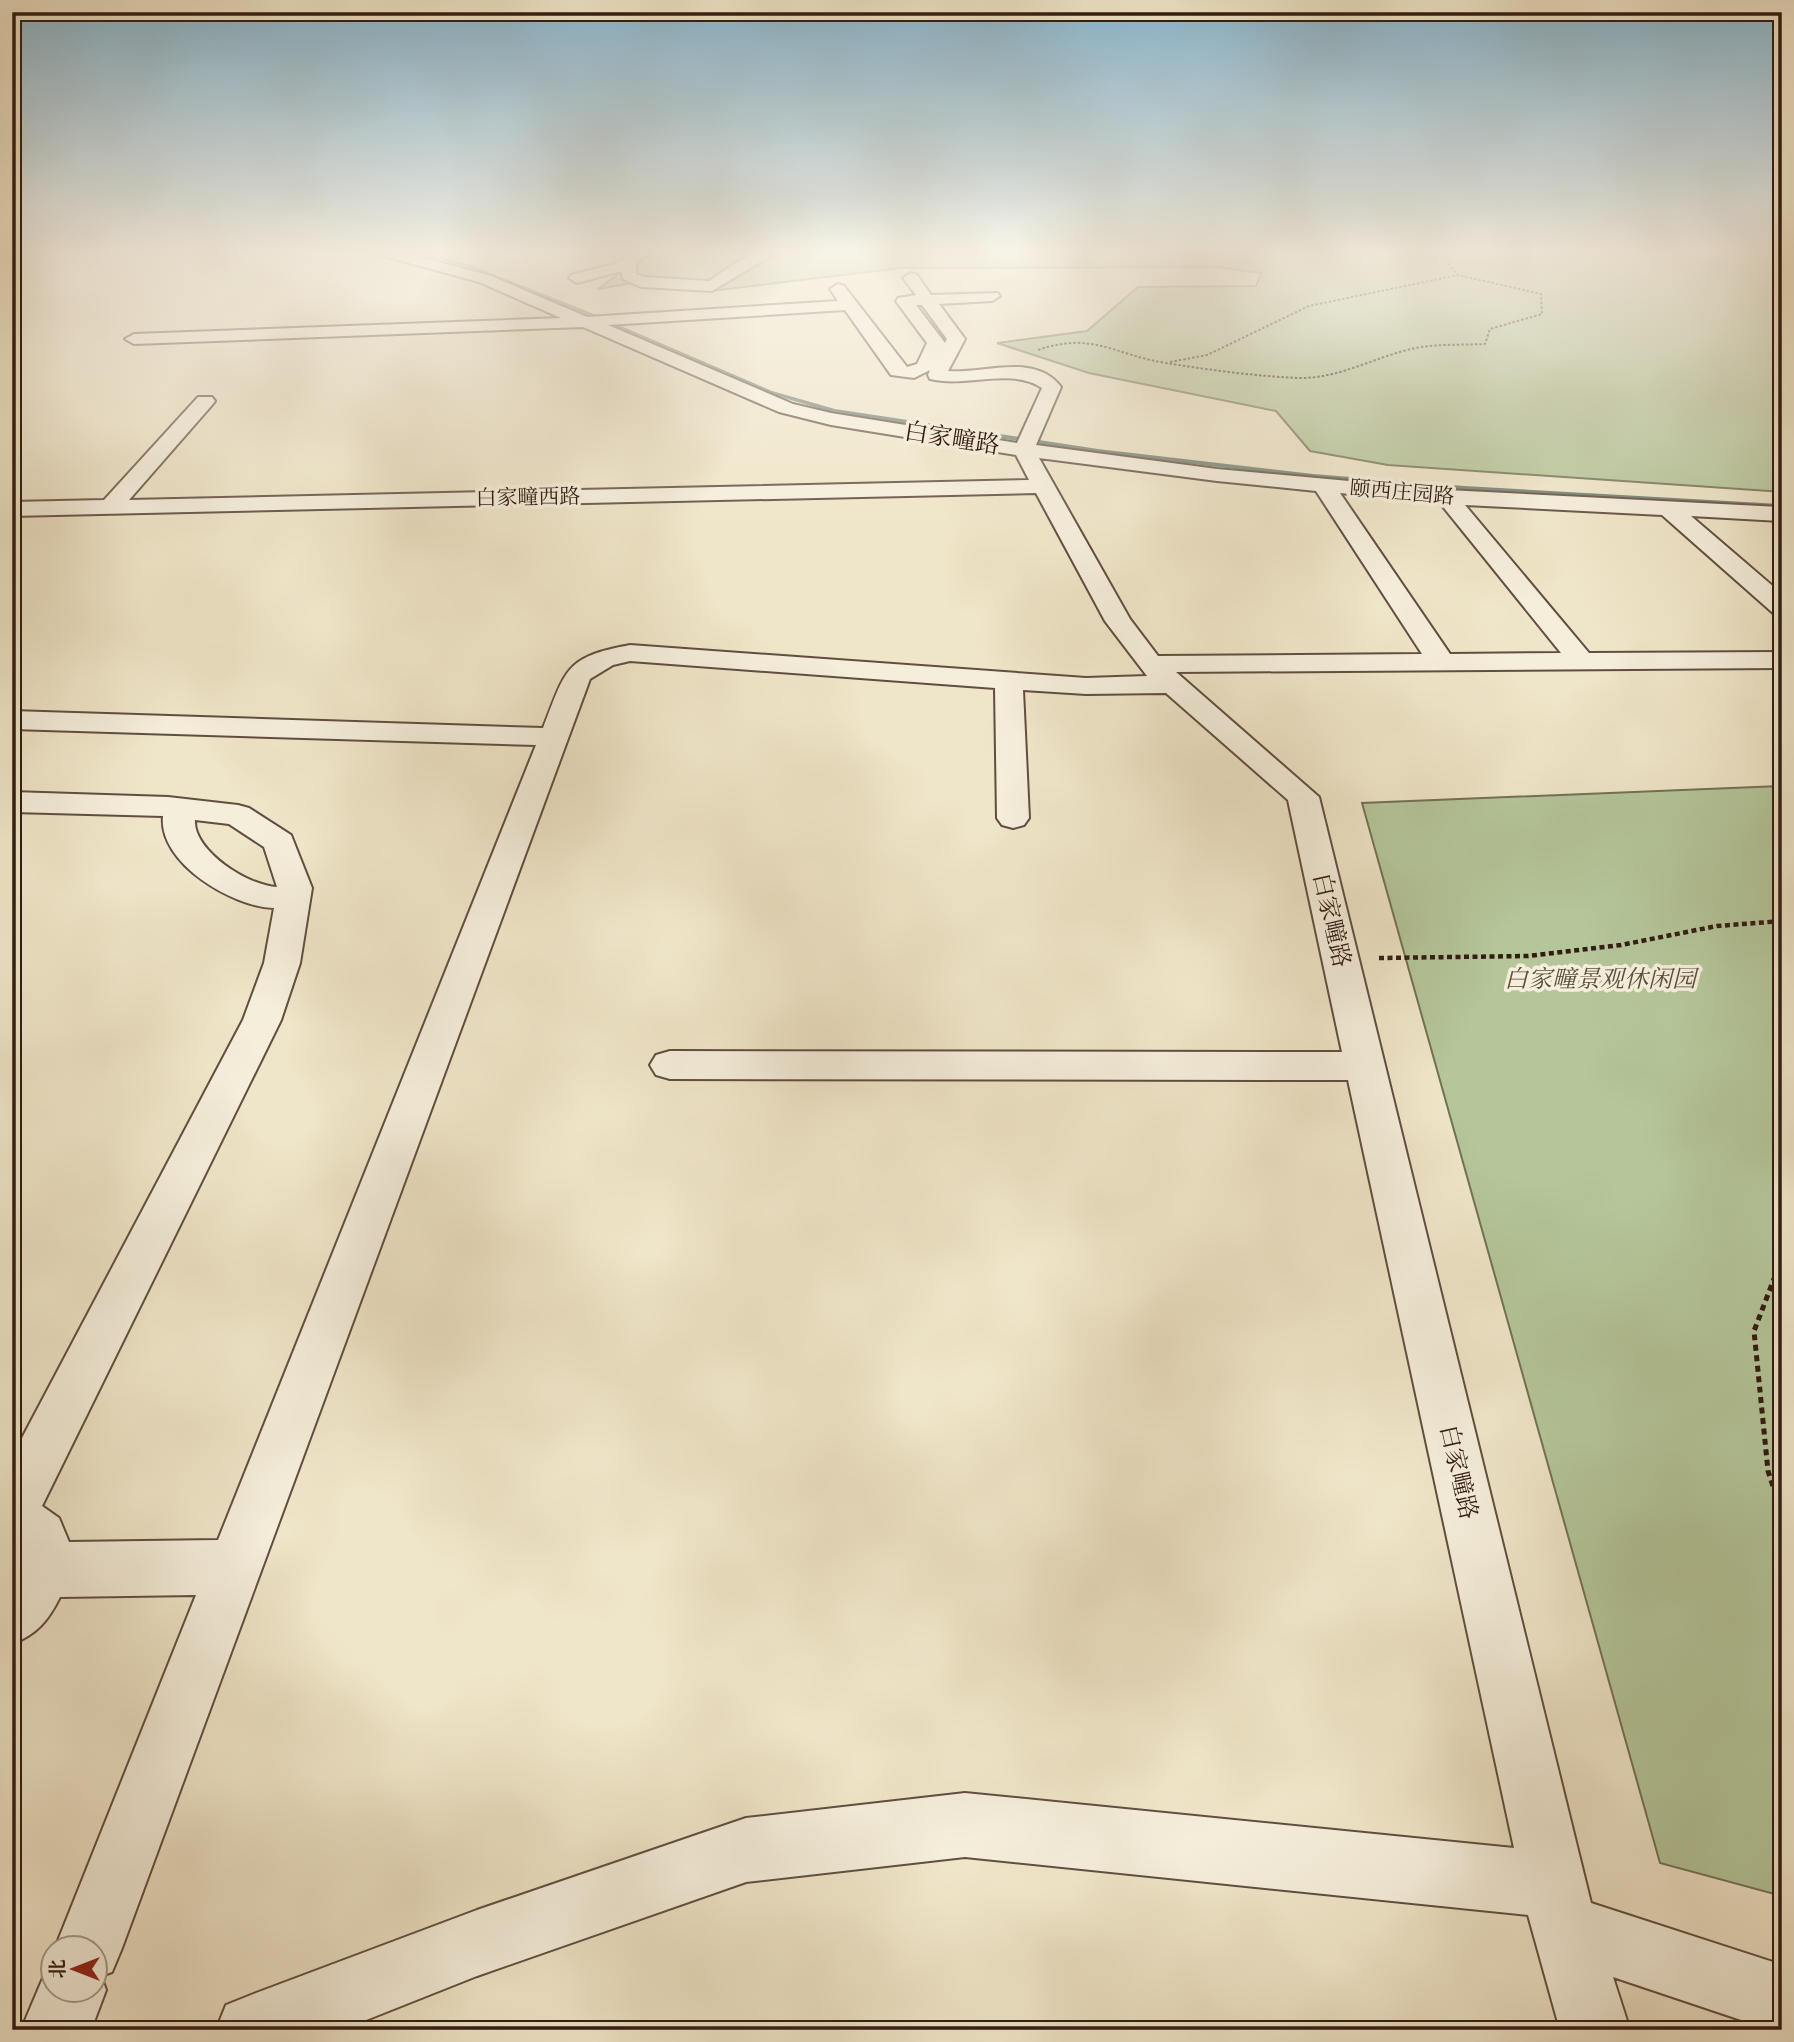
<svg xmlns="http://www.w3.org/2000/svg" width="1794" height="2042" viewBox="0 0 1794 2042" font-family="'Sorts Mill Goudy','Noto Serif SC',serif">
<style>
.green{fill:#b4c69a;stroke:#737156;stroke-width:2}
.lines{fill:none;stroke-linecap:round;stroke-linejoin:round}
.stream{fill:#707e71;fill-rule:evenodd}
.minor-casing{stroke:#614e40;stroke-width:4}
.path-far2{stroke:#321c12;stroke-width:2;stroke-dasharray:2.5 2;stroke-linecap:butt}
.path-far1{stroke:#321c12;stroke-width:4.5;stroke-dasharray:5 3.5;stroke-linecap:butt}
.path{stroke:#321c12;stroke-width:5;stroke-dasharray:6 4.5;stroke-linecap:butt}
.minor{fill:#f5eedb;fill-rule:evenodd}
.labels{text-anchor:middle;stroke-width:7;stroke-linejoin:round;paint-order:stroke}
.far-street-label{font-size:21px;fill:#321c12;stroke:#f5eedb}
.street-label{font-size:24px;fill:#321c12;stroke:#f5eedb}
.park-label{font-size:24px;font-style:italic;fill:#594f3b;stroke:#f5eedb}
</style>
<rect width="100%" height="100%" fill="#efe5c8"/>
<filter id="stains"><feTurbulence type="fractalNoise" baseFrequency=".00286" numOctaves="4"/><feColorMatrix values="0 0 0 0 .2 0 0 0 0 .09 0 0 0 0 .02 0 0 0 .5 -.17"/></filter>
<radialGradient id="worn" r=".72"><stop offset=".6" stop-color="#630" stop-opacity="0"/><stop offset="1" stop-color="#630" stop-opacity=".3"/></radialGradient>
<g class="green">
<polygon points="652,249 1782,249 1782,492 1388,465 1310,451 1276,411 1089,373 997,343 1087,331 1138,287 1256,286 1261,273 1218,267 901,268 711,291 633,283 598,289"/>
<polygon points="1782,786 1782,1896 1660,1863 1362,803"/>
</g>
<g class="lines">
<polygon class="stream" points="404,249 411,249 473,266 584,310 772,391 835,409 1098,449 1313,474 1464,486 1782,504 1782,508 1464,490 1313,478 1098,453 834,413 768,393 580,312 471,268"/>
<defs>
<g id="minor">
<path d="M367,249H391L491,276L587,317L838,301L830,289L838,284L844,286L907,367L917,364L927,343L896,301L898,298L916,295L903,278L911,273L917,275L931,295L998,293L1000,296L992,301L939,304L965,339L948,371C984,374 1035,352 1061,387L1036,445L1217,469L1447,490L1782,507V521L1691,516L1782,594V616L1773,613L1662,515L1465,505L1589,653L1782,652V668L1176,672L1319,797L1591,1903L1782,1965V2030H1771L1613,1977L1630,2030H1560L1528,1915L965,1857L746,1882L477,1976L341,2030H216L226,2005L251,1995L477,1910L746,1818L965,1793L1514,1848L1348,1080L670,1079L656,1075L650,1065L656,1055L670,1051L1342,1052L1288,800L1166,693L1086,694L1023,690L1029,818L1024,825L1013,828L1002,825L997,818L995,688L630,661L613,665L590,679L122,1948L112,1972L101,1976L106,1990L91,2030H21L48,1966L52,1964V1990H94V1948H55L196,1595L60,1597C48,1621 37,1634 12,1644V1573L17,1563V1551L12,1547V1457L243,1020L264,963L274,908C233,907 158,863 163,816L12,812V792L168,797L238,805L249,808L291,835L312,888L300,963L281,1020L42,1506L59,1518L69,1542L218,1540L536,745L12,729V711L543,728C566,670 564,657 630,645L1086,678L1147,676L1105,621L1036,493L12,516V502L104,500L198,397H212L215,401L212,405L129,500L1029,480L1016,455L831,425L779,412L583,327L134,344L125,339L134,334L561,318L479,282L369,252ZM916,305H922L947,339L943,347L945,343ZM845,310L891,375L914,378L930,370L928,375L930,379C967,388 1012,367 1042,388L1017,443L831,413L793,404L608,325ZM1039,458L1217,481L1316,491L1422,654L1158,656L1130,619ZM1340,493L1440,503L1561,653L1450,654ZM195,820L229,824L264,847L277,887C249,886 193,851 195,820Z"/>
<polygon points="639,249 653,251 636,263 636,274 644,277 709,281 739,261 763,249 782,249 712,291 641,287 623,279 621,271 577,283 569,278 571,275 614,264"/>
</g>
</defs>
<use href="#minor" class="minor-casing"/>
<g class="path-far2">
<path d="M1038,350C1093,331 1114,355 1166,363C1209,370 1255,376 1298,378C1342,379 1379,354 1421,347C1442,344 1464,345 1485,344L1490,329L1542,314L1541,294L1458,275L1435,249"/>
<polyline points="1170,362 1207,355 1309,306 1458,275"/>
</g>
<polyline class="path-far1" points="1379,958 1528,956 1621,945 1717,926 1782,921"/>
<polyline class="path" points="1782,1268 1777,1271 1754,1331 1768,1471 1782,1514"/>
<use href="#minor" class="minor"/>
</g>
<linearGradient id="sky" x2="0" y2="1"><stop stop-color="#89b8d2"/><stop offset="0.47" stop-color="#f8f3e6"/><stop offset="1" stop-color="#f8f3e6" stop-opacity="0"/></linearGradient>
<rect width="1794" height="535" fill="url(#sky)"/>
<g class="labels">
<g class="far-street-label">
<text transform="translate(1402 492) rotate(5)" y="7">颐西庄园路</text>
<text transform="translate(528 497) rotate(-1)" y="7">白家疃西路</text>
</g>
<g class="street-label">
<text transform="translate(952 438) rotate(9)" y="8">白家疃路</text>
<text transform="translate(1332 920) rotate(77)" y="8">白家疃路</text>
<text transform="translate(1459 1472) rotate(77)" y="8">白家疃路</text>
</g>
<g class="park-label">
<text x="1600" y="987">白家疃景观休闲园</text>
</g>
</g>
<rect width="1794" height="2042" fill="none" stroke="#efe5c8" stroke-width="42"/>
<rect x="14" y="14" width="1766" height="2014" fill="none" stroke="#321c12" stroke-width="3.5"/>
<rect x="21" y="21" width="1752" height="2000" fill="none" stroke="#321c12" stroke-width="2"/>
<g transform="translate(74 1969) rotate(270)"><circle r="33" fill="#f5eedb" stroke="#a79a8b" stroke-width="2"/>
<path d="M0-5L12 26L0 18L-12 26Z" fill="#8f2418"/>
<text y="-10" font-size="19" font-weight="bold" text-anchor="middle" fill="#321c12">北</text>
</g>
<rect width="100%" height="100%" filter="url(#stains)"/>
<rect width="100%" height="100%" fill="url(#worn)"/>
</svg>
